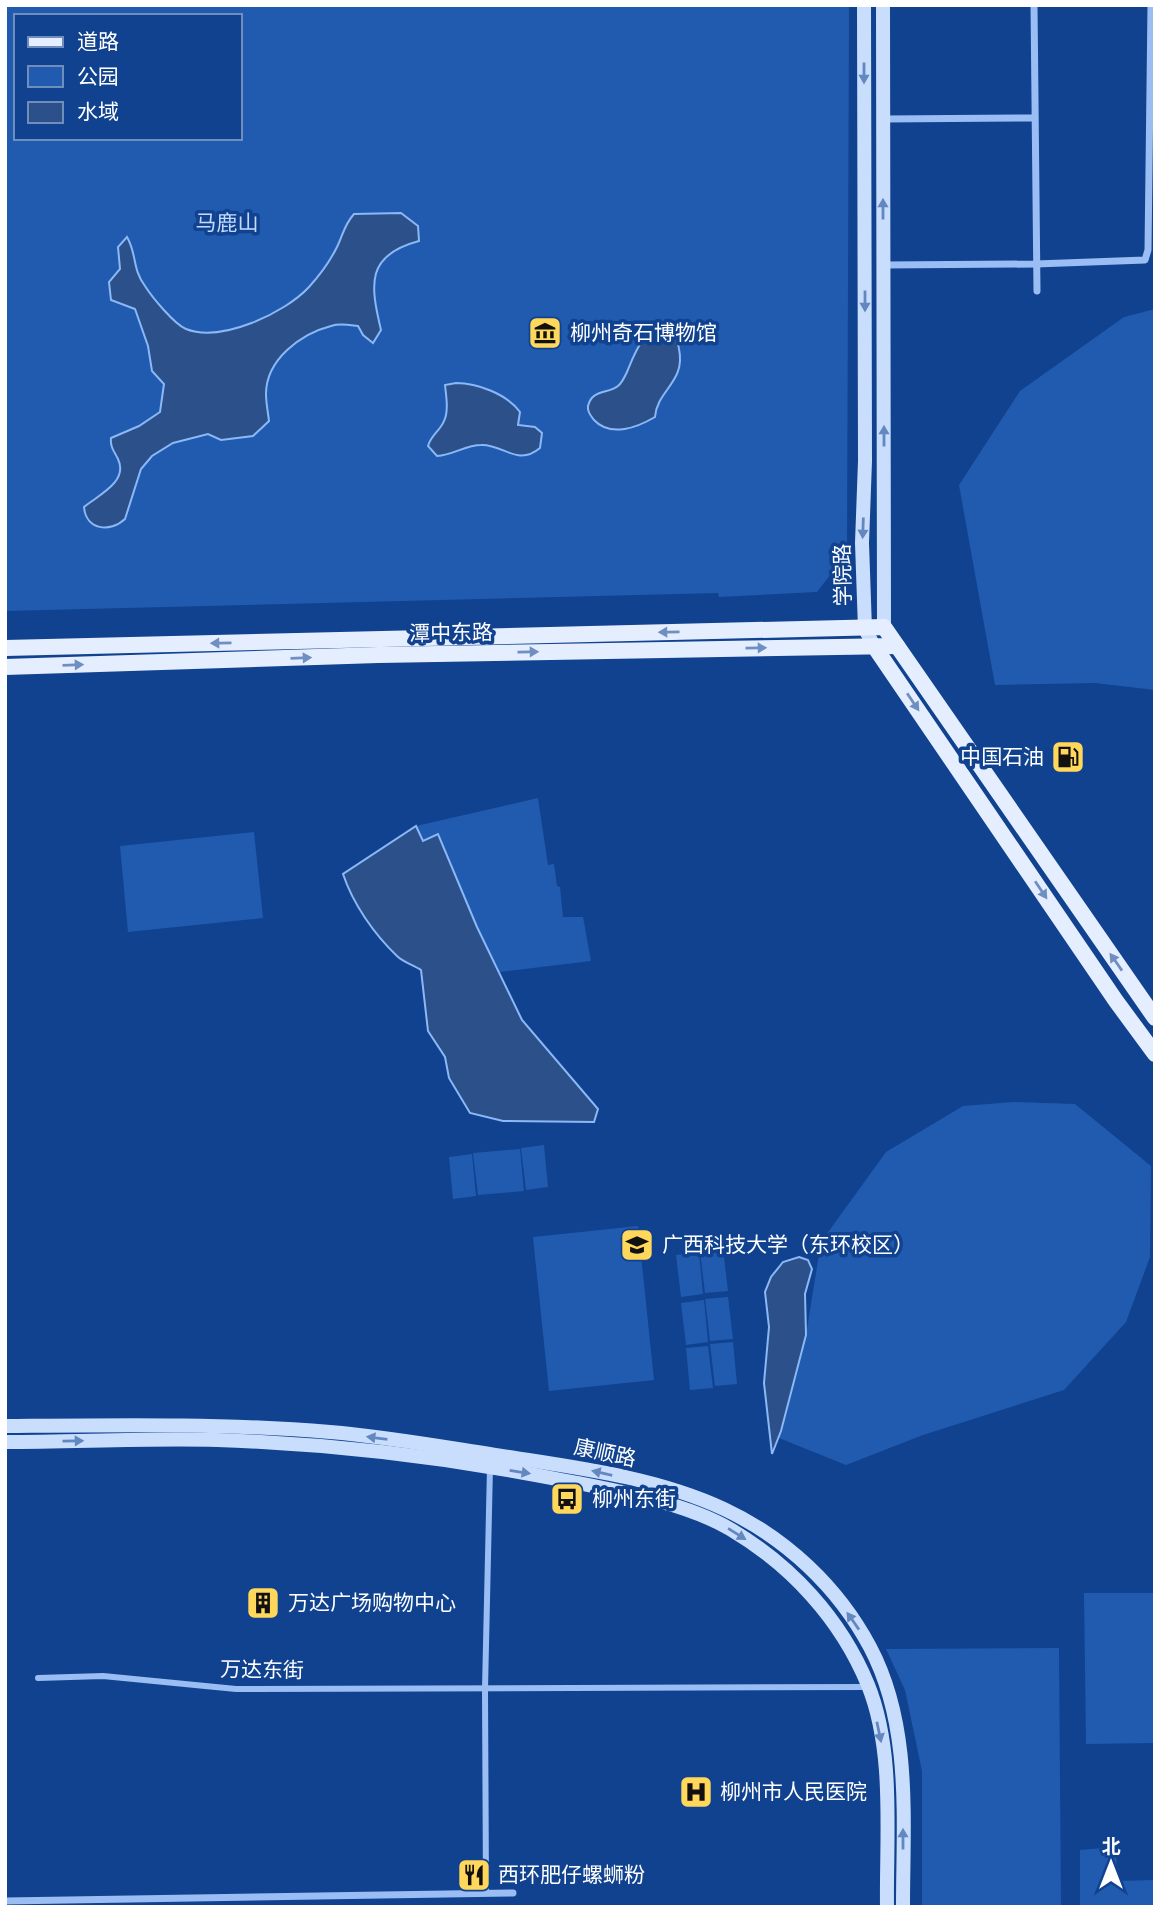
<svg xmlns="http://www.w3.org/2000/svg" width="1160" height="1912" viewBox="0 0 1160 1912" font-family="Signika,'Noto Sans SC',sans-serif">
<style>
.green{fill:#215baf;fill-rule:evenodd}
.water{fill:#2c518a;stroke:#8bb8f6;stroke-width:2}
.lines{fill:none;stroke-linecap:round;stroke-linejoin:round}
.pedestrian{stroke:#9abef3;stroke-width:6}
.minor{stroke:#9abef3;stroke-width:7}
.secondary{stroke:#c9ddfd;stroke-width:14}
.primary{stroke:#e5eeff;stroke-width:16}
.oneway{fill:#6388c0}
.oneway2{fill:#708fc1}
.labels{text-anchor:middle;stroke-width:7;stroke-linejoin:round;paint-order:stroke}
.park-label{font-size:21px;fill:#c1dafd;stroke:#10428f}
.poi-label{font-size:21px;fill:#fff;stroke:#10428f;text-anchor:start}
.street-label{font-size:21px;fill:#fff;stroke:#10428f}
</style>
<rect width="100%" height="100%" fill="#10428f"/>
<g class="green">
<path d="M5,5H849L847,553L817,592L719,597L718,593L5,611ZM16,16H240V138H16Z"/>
<polygon points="1155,309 1155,690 1095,683 995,685 959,485 1020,391 1124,317"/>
<polygon points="538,798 548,865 554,864 557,886 560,887 563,917 583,917 591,961 500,972 477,927 438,835 423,841 416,826"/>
<polygon points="254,832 263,918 128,932 120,846"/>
<polygon points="1013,1102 1075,1104 1151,1166 1150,1257 1126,1322 1064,1390 923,1435 846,1465 779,1438 806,1335 821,1242 886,1152 963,1106"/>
<polygon points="544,1145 548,1187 526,1190 521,1148"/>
<polygon points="520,1149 524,1191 478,1195 473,1153"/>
<polygon points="472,1154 476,1196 453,1199 449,1157"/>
<polygon points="638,1226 654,1380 549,1391 533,1237"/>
<polygon points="723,1249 728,1291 705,1293 700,1251"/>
<polygon points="699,1252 703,1294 681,1297 676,1255"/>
<polygon points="728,1297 733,1339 710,1341 705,1299"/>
<polygon points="704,1300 708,1342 686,1345 681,1303"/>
<polygon points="733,1342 737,1384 715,1386 710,1344"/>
<polygon points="708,1346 713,1388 690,1390 686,1348"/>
<polygon points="1084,1593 1155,1593 1155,1743 1086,1744"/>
<polygon points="1059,1648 1061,1907 922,1907 922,1771 905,1690 886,1649"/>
<polygon points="1116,1847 1117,1881 1155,1880 1155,1907 1080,1907 1080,1850"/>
</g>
<g class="water">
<path d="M401,213L418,226L419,241C366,255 370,284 381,330L373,343L363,335L358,326C349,325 340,323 331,326C300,334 266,360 266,394C266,403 268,412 269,421L253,436L221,440L208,434L173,443L152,456L141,469L125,519C110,533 86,530 84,507C97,496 129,482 118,459C114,451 110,447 111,438L139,426L160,412L164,384L152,371L148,346L135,309L111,300L109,282L120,269L118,247L127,237C137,254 132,269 145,286C152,297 174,324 186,329C221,343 285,313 309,287C319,276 330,261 337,247C343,235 344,225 354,214Z"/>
<path d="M667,325C677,333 677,337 679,349C686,382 657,390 655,417C638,427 611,438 594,420C591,416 587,412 588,406C592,389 608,394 618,386C622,383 625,376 627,372C637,348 641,334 667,325Z"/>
<path d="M456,383C477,383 507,394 520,412L518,425L535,427L542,433L540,448C517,467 504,444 481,445C466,445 453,455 437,456L428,446C431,435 440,431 444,421C449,411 446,395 445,385Z"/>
<path d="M416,826L423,841L438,834L477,927L522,1020L598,1109L594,1122L503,1121L470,1113L449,1078L445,1057L428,1031L421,970C413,965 403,962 397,956C374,934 353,904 343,874Z"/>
<polygon points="799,1257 808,1260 812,1269 805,1294 806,1335 781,1431 772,1454 764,1383 769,1327 765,1292 771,1277 783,1262"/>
</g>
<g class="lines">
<g class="pedestrian">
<polyline points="38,1678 103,1676 236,1689 868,1687"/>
<polyline points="486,1893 485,1689 490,1467"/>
</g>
<g class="minor">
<polyline points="1034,5 1037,291"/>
<polyline points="884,119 1034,118"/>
<polyline points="884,265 1036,264 1145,260 1148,250 1151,5"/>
<polyline points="5,1901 513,1893"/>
</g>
<g class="secondary">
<polyline points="864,5 865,461 862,543 865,629 874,646"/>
<polyline points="883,5 884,627"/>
<path d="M5,1426C113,1425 222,1423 330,1432C390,1437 449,1448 509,1457C580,1468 658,1478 724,1509C786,1538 838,1587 870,1647C912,1726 903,1820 903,1907"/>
<path d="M5,1442C76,1442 147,1438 217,1440C334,1444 452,1458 567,1481C618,1491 686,1503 730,1529C791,1565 841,1619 868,1685C895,1752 886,1836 887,1907"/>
</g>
<g class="primary">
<polyline points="874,646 1116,1001 1155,1054"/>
<polyline points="5,648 884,627 1155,1018"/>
<polyline points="5,667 378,655 897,646"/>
</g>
</g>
<defs><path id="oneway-solid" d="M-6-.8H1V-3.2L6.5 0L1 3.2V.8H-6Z" transform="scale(1.75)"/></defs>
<g class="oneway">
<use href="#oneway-solid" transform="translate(864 73) rotate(90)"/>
<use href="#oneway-solid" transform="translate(883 209) rotate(-90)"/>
<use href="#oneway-solid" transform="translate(865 301) rotate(90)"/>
<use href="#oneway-solid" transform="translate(884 436) rotate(-90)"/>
<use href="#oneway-solid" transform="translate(863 528) rotate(92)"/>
<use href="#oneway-solid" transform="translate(377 1438) rotate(-173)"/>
<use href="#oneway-solid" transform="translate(73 1441) rotate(-1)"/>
<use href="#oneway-solid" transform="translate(520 1472) rotate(9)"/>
<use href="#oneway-solid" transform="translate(602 1473) rotate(-167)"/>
<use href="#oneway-solid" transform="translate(737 1534) rotate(32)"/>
<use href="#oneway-solid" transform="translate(853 1621) rotate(-125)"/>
<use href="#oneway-solid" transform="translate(879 1732) rotate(78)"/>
<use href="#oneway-solid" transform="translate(903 1839) rotate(-90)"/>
</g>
<g class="oneway2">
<use href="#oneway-solid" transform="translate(669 632) rotate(179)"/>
<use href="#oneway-solid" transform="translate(221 643) rotate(179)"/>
<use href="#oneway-solid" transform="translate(756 648) rotate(-1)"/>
<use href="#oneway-solid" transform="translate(528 652) rotate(-1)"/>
<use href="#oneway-solid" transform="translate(301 658) rotate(-2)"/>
<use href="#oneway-solid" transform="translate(73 665) rotate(-2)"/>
<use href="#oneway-solid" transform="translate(913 702) rotate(56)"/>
<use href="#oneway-solid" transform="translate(1041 890) rotate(56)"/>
<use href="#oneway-solid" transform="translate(1116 962) rotate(-125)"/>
</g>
<defs>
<symbol id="museum-square" viewBox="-11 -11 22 22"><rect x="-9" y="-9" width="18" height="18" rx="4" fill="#ffd75b" stroke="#10428f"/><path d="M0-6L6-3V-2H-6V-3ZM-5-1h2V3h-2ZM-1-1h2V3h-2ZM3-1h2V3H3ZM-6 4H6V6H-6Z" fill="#111"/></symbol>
<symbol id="fuel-square" viewBox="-11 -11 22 22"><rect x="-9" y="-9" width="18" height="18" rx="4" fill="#ffd75b" stroke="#10428f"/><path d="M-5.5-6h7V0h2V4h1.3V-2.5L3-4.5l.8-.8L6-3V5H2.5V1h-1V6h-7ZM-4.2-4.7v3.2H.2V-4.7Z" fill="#111"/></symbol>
<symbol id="university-square" viewBox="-11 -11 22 22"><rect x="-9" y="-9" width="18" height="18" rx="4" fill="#ffd75b" stroke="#10428f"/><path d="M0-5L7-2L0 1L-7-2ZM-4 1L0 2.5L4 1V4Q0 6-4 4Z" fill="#111"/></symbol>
<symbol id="bus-square" viewBox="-11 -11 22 22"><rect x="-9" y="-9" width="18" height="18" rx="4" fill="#ffd75b" stroke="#10428f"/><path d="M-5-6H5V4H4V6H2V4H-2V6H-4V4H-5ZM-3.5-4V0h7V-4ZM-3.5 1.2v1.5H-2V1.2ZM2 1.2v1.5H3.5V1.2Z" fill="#111"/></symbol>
<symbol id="building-square" viewBox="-11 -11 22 22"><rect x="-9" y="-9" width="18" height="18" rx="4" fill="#ffd75b" stroke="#10428f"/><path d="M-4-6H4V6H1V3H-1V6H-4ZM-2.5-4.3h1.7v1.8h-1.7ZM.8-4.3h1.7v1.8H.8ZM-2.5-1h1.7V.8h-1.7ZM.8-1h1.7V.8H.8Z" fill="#111"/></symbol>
<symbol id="hospital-square" viewBox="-11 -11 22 22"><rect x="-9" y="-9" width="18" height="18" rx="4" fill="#ffd75b" stroke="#10428f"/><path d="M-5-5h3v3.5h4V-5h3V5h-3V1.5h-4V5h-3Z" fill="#111"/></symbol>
<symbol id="restaurant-square" viewBox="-11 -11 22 22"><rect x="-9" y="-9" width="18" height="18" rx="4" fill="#ffd75b" stroke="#10428f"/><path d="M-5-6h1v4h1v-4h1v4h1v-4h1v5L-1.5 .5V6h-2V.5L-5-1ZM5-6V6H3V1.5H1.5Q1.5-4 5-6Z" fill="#111"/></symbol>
</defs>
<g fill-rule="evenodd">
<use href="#museum-square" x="526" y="314" width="38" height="38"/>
<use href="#fuel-square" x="1049" y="738" width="38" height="38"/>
<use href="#university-square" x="618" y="1226" width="38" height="38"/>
<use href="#bus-square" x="548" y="1480" width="38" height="38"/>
<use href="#building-square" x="244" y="1584" width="38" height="38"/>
<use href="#hospital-square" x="677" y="1773" width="38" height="38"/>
<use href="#restaurant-square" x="455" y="1856" width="38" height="38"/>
</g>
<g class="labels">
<g class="park-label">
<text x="227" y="230">马鹿山</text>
</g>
<g class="poi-label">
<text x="570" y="340">柳州奇石博物馆</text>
<text x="1044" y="764" text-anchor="end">中国石油</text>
<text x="662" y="1252">广西科技大学（东环校区）</text>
<text x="592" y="1506">柳州东街</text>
<text x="288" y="1610">万达广场购物中心</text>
<text x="720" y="1799">柳州市人民医院</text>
<text x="498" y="1882">西环肥仔螺蛳粉</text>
</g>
<g class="street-label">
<text transform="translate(843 575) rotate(-91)" y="7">学院路</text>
<text transform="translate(451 633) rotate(-1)" y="7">潭中东路</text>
<text transform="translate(605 1453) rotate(12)" y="7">康顺路</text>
<text transform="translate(262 1670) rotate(1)" y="7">万达东街</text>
</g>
</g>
<rect width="1160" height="1912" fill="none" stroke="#ffffff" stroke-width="14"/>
<rect x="14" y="14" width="228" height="126" fill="#10428f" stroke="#708ebc" stroke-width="2"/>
<rect x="28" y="37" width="35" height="10" fill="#e5eeff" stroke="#708ebc" stroke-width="2"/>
<text x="77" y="49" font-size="21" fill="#ffffff">道路</text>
<rect x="28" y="66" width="35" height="21" fill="#215baf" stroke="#708ebc" stroke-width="2"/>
<text x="77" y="84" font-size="21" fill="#ffffff">公园</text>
<rect x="28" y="102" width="35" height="21" fill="#2c518a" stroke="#708ebc" stroke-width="2"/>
<text x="77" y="119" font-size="21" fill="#ffffff">水域</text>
<g transform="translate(1111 1863)" stroke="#10428f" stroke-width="5" paint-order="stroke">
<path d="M0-5L12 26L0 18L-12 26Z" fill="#ffffff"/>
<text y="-10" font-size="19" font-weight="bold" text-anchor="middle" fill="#ffffff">北</text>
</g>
</svg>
